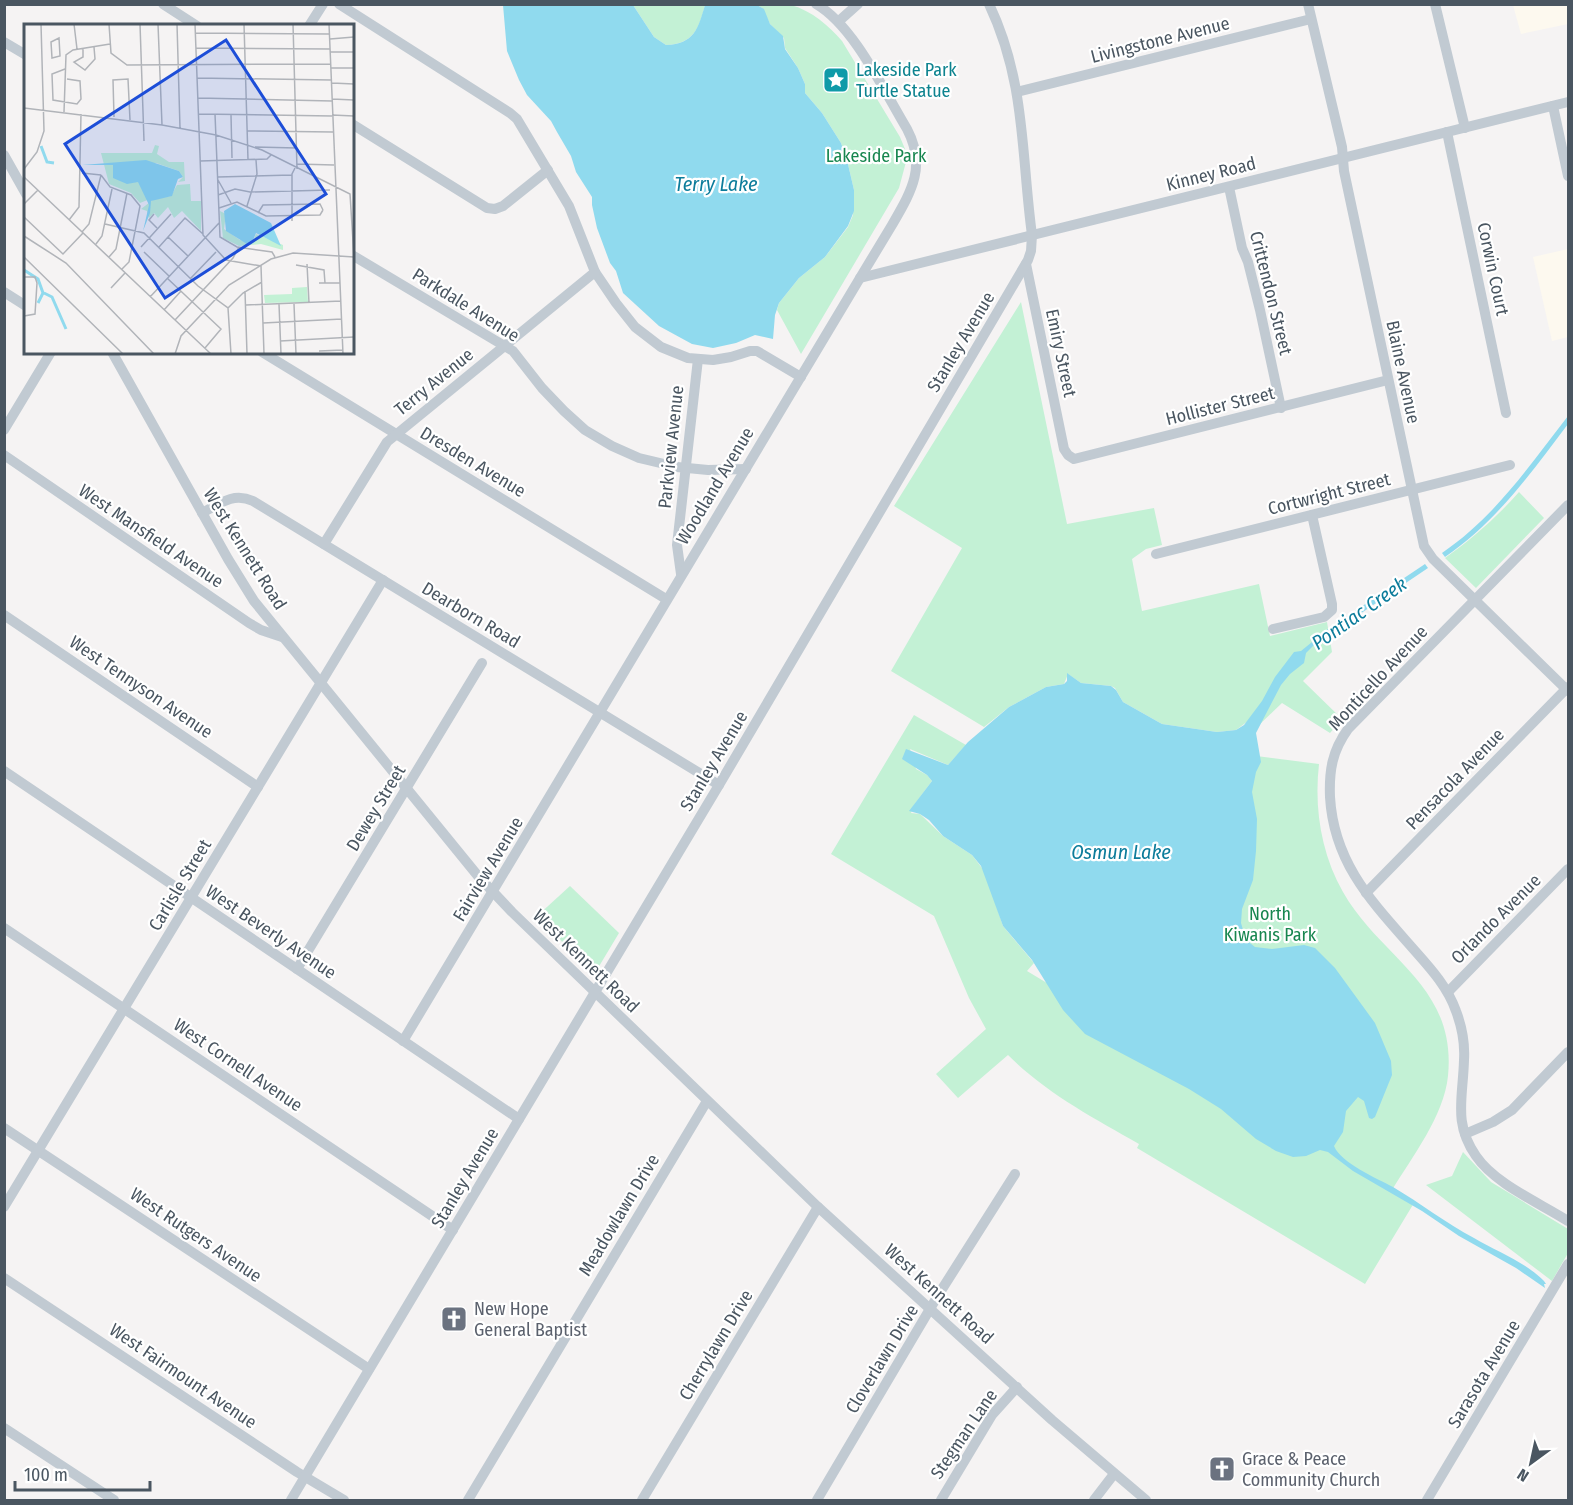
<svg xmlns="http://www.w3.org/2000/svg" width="1573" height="1505" viewBox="0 0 1573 1505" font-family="'Fira Sans Condensed',sans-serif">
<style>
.commercial{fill:#fdf9ef}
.green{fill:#c3f1d5}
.water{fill:#90daee}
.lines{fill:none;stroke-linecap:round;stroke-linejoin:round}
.minor{stroke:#c1cad2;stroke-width:10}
.labels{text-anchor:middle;stroke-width:4.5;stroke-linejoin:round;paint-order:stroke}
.street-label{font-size:18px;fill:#4a5661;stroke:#fff}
.culture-label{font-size:18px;fill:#0d838f;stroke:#fff;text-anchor:start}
.park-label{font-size:18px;fill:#17864f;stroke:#fff}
.worship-label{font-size:18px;fill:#5b616d;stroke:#fff;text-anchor:start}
.water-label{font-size:20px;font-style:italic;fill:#0c7c9b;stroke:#fff}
.inset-river{fill:none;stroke:#90daee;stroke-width:3}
.inset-road{fill:none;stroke:#b1b4b9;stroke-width:1.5}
.view{fill:#1d4ed8;fill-opacity:0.15;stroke:#1d4ed8;stroke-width:3}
.inset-edge{fill:none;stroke:#4a5661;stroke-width:3}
</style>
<rect width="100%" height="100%" fill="#f5f3f3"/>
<g class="commercial">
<polygon points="1513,5 1568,5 1568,24 1521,34"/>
<polygon points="1568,249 1568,337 1552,341 1533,257"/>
</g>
<g class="green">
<path d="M633,5H705C699,29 693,44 666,45L654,37Z"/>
<path d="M757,5C767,5 781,2 791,5C812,11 828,25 842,41L900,137L905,149L906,162L899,188L801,354L777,310L779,303L799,278L825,257L848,227L853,215L854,190L847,160L841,143L822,113L805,93V84L798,68L785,48L784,38L770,24L762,8Z"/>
<polygon points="1021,302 1067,524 1154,508 1162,545 1146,549 1132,559 1142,611 1259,584 1270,636 1327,622 1332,652 1303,681 1342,719 1330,733 1282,703 1259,725 1248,721 1236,730 1217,732 1162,724 1123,702 1115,688 1111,686 1081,683 1068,674 1064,684 1046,687 1009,707 984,727 891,671 962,548 894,506"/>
<path d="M1519,492L1544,518L1476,588L1445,558C1473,538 1496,518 1519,492Z"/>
<path d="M914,715L966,745L948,765L910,749L916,769L927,775L932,781L914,805L911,813L920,814L943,836L972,855L985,872L1003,926L1034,963L1027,971L1273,1119L1187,967L1233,753L1319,764C1314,808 1321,853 1343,892C1381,959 1457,985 1448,1076C1444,1116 1412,1157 1392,1190L1414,1203L1365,1284L1137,1148L1139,1144C1092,1117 1046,1093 1008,1055L958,1098L936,1074L986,1029L969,998L934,916L831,854Z"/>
<polygon points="570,886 619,933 595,973 536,917"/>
<polygon points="1463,1152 1491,1182 1568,1229 1568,1253 1552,1281 1426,1185 1452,1176"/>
</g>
<g class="water">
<path d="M503,5H633L654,37L666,45C694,44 698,29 705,5H757L764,9L770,24L783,36L785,49L798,68L805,84V93L822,113L841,143L847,160L854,190V211L848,226L825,257L799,278L779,303L775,315L773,339L755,335L736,343L713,348L692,344L659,326L623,293L616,271L610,263L597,228L592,205V197L576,172L571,156L557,132L551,121L527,95L519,80L507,51Z"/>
<path d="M1568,416V424C1531,473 1496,522 1445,557L1442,553C1496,516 1529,466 1568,416Z"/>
<path d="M1425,564L1428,568L1314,645L1306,653L1304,663L1290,674L1281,685L1256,733L1261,762L1256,772L1252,792L1257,819L1256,851L1253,880L1242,909L1241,923L1246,940L1255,947L1272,949L1304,945L1315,948L1335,968L1375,1023L1391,1061L1392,1075L1375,1117L1372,1119L1369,1118L1364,1101L1358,1097L1346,1111L1343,1132L1334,1146C1341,1163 1376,1178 1393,1187C1420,1203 1446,1223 1474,1238C1498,1252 1525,1262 1544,1281L1546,1284H1544L1545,1288L1516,1268L1459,1236L1422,1211L1353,1171L1328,1152L1320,1150L1306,1156L1293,1157L1276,1151L1256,1139L1221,1109L1189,1089L1085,1034L1063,1010L1032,960L1003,926L981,866L972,855L943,836L929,820L920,814L909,811L932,781L927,775L902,759L906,749L948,765L968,742L1009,707L1046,687L1064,684L1067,681V673L1081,683L1111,686L1116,690L1123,702L1162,724L1217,732L1236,730L1244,725L1262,701L1275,677L1294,652L1301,651L1328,629Z"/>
</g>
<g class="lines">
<g class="minor">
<polyline points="163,4 197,26"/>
<polyline points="339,4 510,113 517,119 569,206 595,272 616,303 635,327 661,347 688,358 713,360 731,357 750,351 757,351 801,377"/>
<polyline points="1308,4 1342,147 1344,171 1424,546 1433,559 1568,691"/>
<polyline points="1435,4 1465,128"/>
<polyline points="839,21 858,4"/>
<polyline points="309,26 323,4"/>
<polyline points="4,42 26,55"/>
<polyline points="1017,92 1311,19"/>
<polyline points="1553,106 1568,176"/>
<polyline points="352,124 487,208 495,209 503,206 548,170"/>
<polyline points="1447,132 1506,413"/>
<polyline points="4,155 26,194"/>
<polyline points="1229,187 1242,248 1248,262 1260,310 1281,408"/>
<polyline points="352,255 513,351 542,388 564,411 585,430 612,446 639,458 677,467 708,470 746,469"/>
<polyline points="1026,264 1064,449 1068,455 1074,459 1388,380"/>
<polyline points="860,278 1568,102"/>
<polyline points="4,292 26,306"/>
<polyline points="112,352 228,559 254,601 478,876 512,912 818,1207 1052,1420 1146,1500"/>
<polyline points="262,352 666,599"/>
<polyline points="4,430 51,352"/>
<polyline points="4,455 249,623 261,630 282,637"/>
<path d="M1568,505L1348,729C1332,751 1329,771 1330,797C1334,865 1374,904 1416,952C1432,970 1448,988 1456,1011C1462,1027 1465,1044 1464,1060C1463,1098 1453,1123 1476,1156C1495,1184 1540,1203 1568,1221"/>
<path d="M202,513C219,504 233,492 253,501L719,785"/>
<polyline points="324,544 387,442 595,272"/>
<polyline points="1156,554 1510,465"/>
<polyline points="681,574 677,545 698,359"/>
<polyline points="4,615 258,787"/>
<polyline points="1273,629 1324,617 1332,610 1332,604 1312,515"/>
<polyline points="4,771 519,1119"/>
<polyline points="1366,893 1568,687"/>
<polyline points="4,928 453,1230"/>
<polyline points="297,969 482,663"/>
<polyline points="1448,992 1568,869"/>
<path d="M403,1041L860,278C871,260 881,243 892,225C911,192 927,167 907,129C884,91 854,26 816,4"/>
<polyline points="4,1128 369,1369"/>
<polyline points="1465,1134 1493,1122 1512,1110 1568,1052"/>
<polyline points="4,1207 383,580"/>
<polyline points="4,1278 297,1472 344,1500"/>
<polyline points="4,1428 114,1500"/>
<path d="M291,1500L719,785L1028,260L1031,251L1032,235C1021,154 1026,82 989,4"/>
<polyline points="468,1500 707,1101"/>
<polyline points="642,1500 818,1207"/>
<polyline points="817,1500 937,1297 1015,1174"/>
<polyline points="941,1500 992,1415 1017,1387"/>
<polyline points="1094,1500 1114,1474"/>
<polyline points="1427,1500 1568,1264"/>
</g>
</g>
<defs>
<symbol id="sight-square" viewBox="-11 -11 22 22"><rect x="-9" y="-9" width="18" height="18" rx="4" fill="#0f9aa8" stroke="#fff"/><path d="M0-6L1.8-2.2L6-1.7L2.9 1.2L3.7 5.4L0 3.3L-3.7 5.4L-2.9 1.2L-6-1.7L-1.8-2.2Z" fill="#fff"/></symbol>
<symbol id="church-square" viewBox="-11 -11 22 22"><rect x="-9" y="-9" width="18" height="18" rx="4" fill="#6b7280" stroke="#fff"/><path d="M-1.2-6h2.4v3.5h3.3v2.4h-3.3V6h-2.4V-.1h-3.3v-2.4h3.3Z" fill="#fff"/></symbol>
</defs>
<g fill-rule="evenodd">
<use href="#sight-square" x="821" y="65" width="30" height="30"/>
<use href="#church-square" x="439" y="1304" width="30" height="30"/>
<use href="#church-square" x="1207" y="1454" width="30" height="30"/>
</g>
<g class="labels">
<g class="street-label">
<text transform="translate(1160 40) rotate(-14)" y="6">Livingstone Avenue</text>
<text transform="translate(1211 174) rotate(-14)" y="6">Kinney Road</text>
<text transform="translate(1493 269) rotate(78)" y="6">Corwin Court</text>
<text transform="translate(1271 293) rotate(76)" y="6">Crittendon Street</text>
<text transform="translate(466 305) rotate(32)" y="6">Parkdale Avenue</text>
<text transform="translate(961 342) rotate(-59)" y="6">Stanley Avenue</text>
<text transform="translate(1061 353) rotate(78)" y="6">Emiry Street</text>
<text transform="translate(1403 372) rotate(78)" y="6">Blaine Avenue</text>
<text transform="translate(434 382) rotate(-39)" y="6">Terry Avenue</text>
<text transform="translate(1220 406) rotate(-14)" y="6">Hollister Street</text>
<text transform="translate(671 447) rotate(-84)" y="6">Parkview Avenue</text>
<text transform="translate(473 462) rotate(31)" y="6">Dresden Avenue</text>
<text transform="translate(715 486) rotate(-59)" y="6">Woodland Avenue</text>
<text transform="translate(1329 494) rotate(-14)" y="6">Cortwright Street</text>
<text transform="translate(151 536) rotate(34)" y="6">West Mansfield Avenue</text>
<text transform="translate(245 549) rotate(58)" y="6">West Kennett Road</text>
<text transform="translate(471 615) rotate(31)" y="6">Dearborn Road</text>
<text transform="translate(1378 678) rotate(-47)" y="6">Monticello Avenue</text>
<text transform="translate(141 687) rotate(34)" y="6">West Tennyson Avenue</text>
<text transform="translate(714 761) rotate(-59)" y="6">Stanley Avenue</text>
<text transform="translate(1455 779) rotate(-46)" y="6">Pensacola Avenue</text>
<text transform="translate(376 808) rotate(-59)" y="6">Dewey Street</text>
<text transform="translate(488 869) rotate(-59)" y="6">Fairview Avenue</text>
<text transform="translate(180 885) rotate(-59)" y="6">Carlisle Street</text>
<text transform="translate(1496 919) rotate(-45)" y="6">Orlando Avenue</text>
<text transform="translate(271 932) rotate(34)" y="6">West Beverly Avenue</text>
<text transform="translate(586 961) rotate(44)" y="6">West Kennett Road</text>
<text transform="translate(238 1065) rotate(34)" y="6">West Cornell Avenue</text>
<text transform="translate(465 1178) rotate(-59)" y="6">Stanley Avenue</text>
<text transform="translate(619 1215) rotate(-59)" y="6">Meadowlawn Drive</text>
<text transform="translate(196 1235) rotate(34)" y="6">West Rutgers Avenue</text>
<text transform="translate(939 1294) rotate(42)" y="6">West Kennett Road</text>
<text transform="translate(716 1345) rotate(-59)" y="6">Cherrylawn Drive</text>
<text transform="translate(882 1359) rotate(-59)" y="6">Cloverlawn Drive</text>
<text transform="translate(1484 1374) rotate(-59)" y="6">Sarasota Avenue</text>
<text transform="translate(183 1376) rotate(34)" y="6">West Fairmount Avenue</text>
<text transform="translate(964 1434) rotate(-56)" y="6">Stegman Lane</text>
</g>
<g class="culture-label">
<text x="856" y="76">Lakeside Park<tspan x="856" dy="21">Turtle Statue</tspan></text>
</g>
<g class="park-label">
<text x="876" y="162">Lakeside Park</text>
<text x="1270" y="920">North<tspan x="1270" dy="21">Kiwanis Park</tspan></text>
</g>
<g class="worship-label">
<text x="474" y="1315">New Hope<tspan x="474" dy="21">General Baptist</tspan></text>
<text x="1242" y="1465">Grace &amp; Peace<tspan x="1242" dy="21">Community Church</tspan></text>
</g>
<g class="water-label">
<text x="716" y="191">Terry Lake</text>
<text transform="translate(1359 613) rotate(-35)" y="7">Pontiac Creek</text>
<text x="1121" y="859">Osmun Lake</text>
</g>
</g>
<g transform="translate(24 24)">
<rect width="330" height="330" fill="#f5f3f3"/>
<path d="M131,121L135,122L133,130L145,138H160L161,157L154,158L159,153L155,147L132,139L97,140L116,150L126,175L116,179L107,169L85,160L77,129H128ZM166,160L167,177H177V207L158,187L150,194L144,183L134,194L130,189L125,194L123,187L117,185L130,175L147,172L153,161ZM196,187L202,190L200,205L216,216L229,218L232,210L259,221V226L237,220L215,222L199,214ZM283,263L284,278L241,279L240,271L268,270V264Z" fill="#c3f1d5"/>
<path d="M122,136L155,147L159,153L154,155L148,172L127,177L126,189L119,207L125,181L114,158L103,160L89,154V141H58ZM211,180L247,199L257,222L232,209L228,219L223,220L202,207L200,187Z" fill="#90daee"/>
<path class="inset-river" d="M17,122L23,138L30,139M0,246L14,255L19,269L14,279M20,269L28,273L42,305"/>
<path class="inset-road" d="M50,0L53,25M85,0L87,29L103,41L306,40M116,0L120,117M134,0L138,101M153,0L156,104M171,0L179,211L202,236L237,242L240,330M220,0L224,136M269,0L273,145M305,0L319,330M171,9L305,10M35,14L36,32L28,34L27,18ZM306,15L330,13M59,24V33L50,38L61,46L71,35L70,23M172,24L306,25M306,28H330M307,44H330M41,45L28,50L29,76L53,80L57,75L56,57L43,55M173,54L307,56M308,59L330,60M174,74L308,77M308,75L330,76M0,84L138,101L192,111L238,126L326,170L330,233M40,88L42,31L49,26L86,20M174,90L308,92M191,90L196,213L213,223L248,228L251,233M207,91L208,134M308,91L330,92M90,93L89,56L104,55L106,96M223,107L309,108M231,123L273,124M176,137L243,135L247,131M273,140L310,141M0,145L13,128L20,107L17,0M58,149L77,151M77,151L86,163L107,171L116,182L105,238L98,245M0,153L187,330M194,153L268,151M194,156L207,179M194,171L211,165L226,168L306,166M0,180L14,166M223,182L233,150L232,136M195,184L213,178L242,192L296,191L299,186M234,189L239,181L296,180L299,186M130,190L125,196L133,204M0,193L39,230L59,209M45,196L55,183L57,90M268,197V150L271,144M81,200L120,209L174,262L204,284L207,330M58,208L65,200L77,151M0,212L42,239L130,330M144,213L164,232M72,220L78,212L88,165M117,223L147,190M135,223L161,194L179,210M120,228L145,252M0,233L99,330M85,233L92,225L103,169M283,240L285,279M272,241L300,246L301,259M0,253H11L13,259L11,290L0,292M143,254L197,305L181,324M166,255L192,228M295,259H316M87,264L101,249M221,267L223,330M126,273L195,199M255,280L257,330M270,280L272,330M222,281L317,277M204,284L219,269L238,258M140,286L157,267M151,296L209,234L215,223M239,299L318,295M256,317L330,313M295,327L319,326M151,330L157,312L205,261L247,235L269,229L330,233"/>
<path class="view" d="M202,16L302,170L141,274L41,120Z"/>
<rect width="330" height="330" class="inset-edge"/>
</g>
<rect width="1573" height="1505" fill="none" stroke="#4a5661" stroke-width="12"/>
<g transform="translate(1531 1463) rotate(213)" stroke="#ffffff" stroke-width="4.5" paint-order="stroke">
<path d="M0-4.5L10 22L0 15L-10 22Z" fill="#4a5661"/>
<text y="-9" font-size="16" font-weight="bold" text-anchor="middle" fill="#4a5661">N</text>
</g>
<path d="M15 1481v9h135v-9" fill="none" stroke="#4a5661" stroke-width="3"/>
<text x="24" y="1481" font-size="18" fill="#4a5661" stroke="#ffffff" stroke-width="4.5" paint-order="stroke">100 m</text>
</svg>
